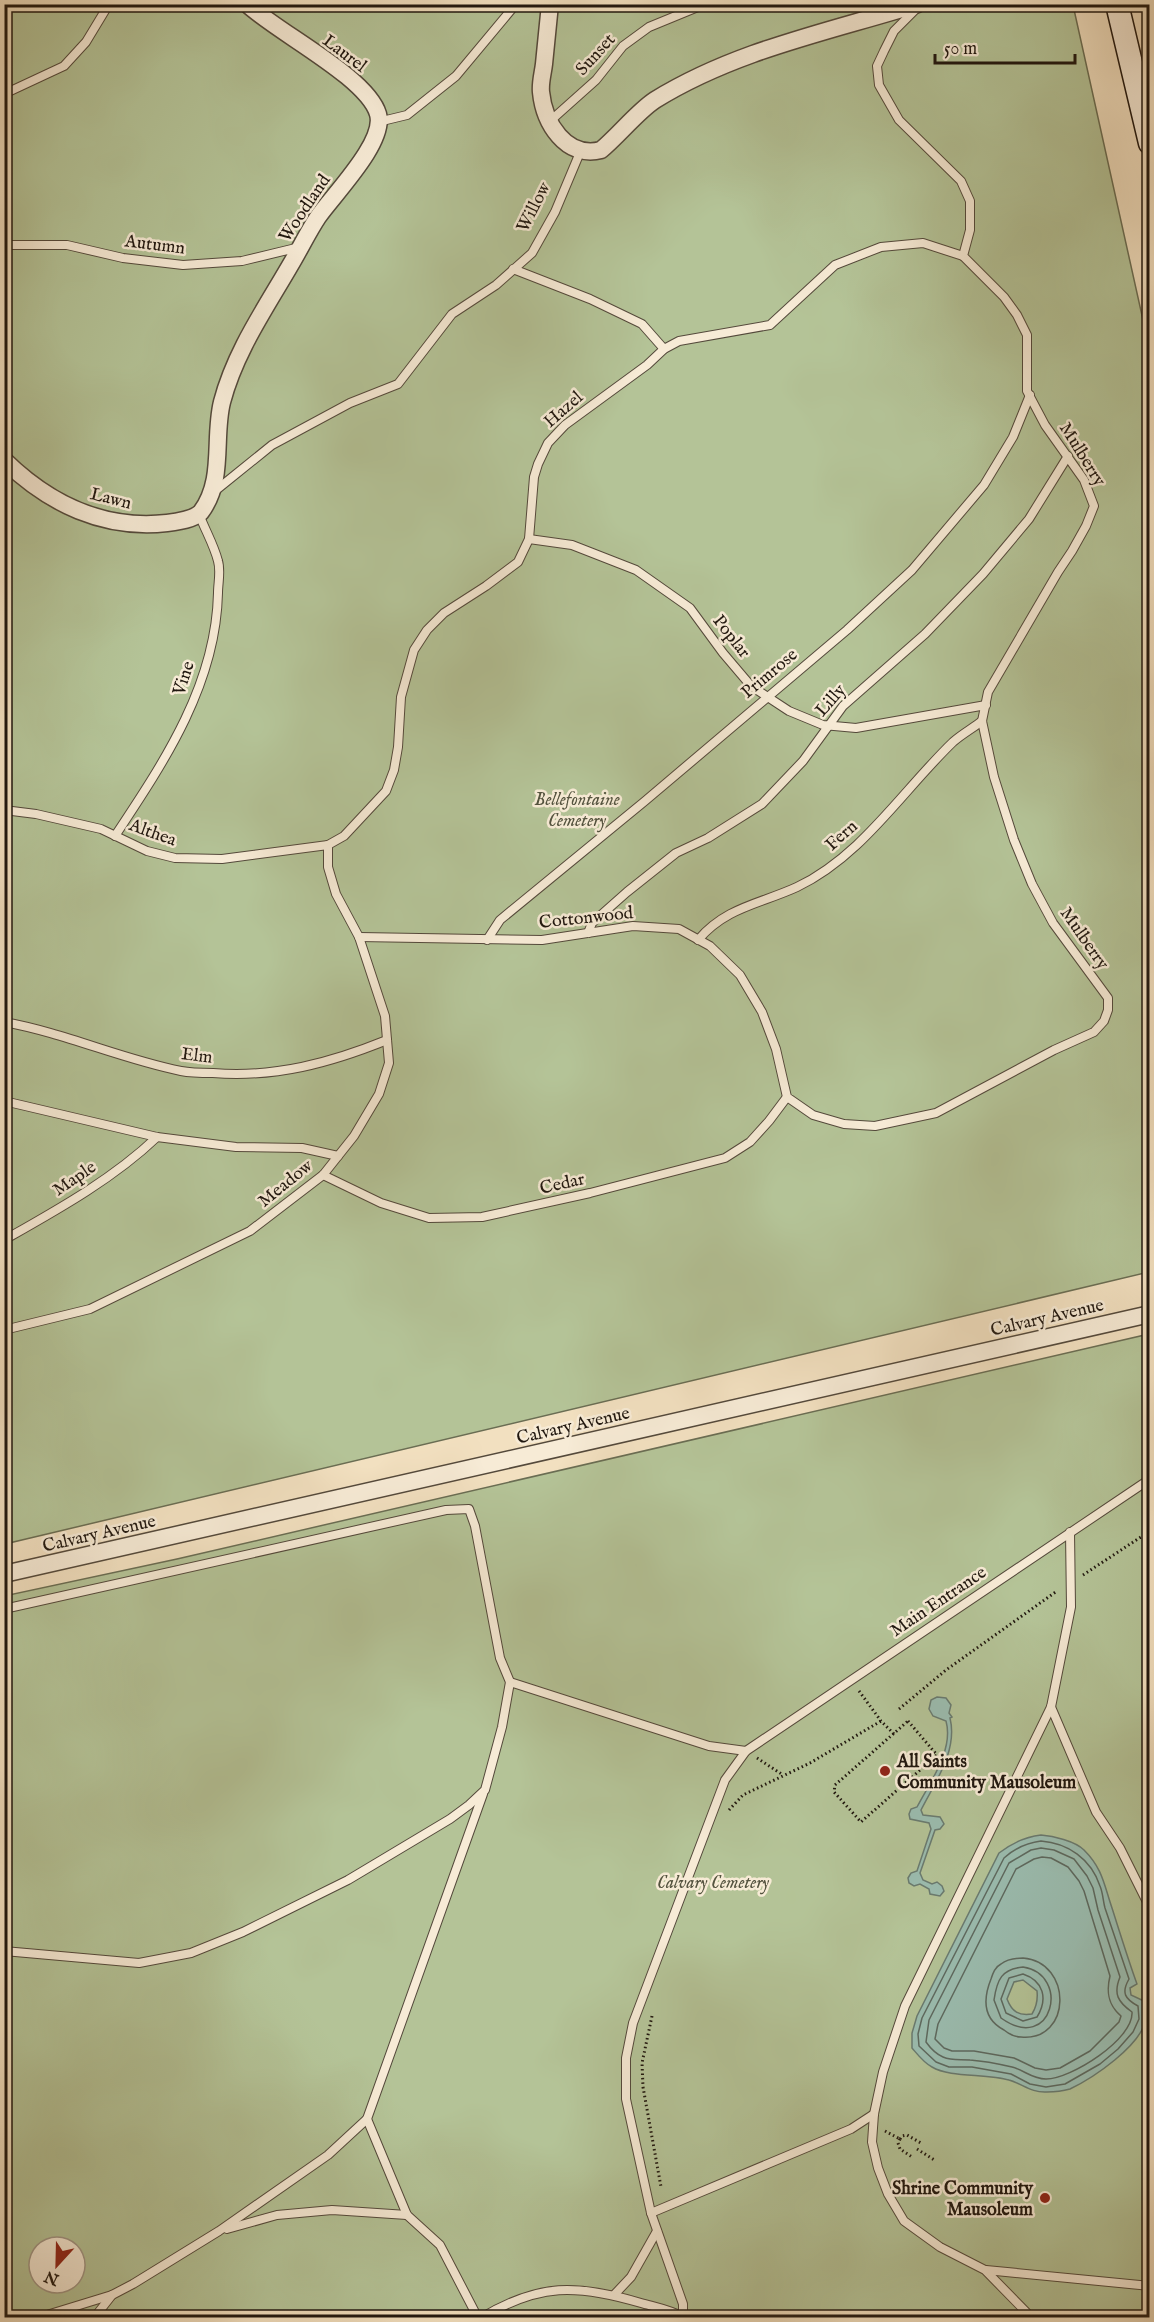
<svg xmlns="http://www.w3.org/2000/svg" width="1154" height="2322" viewBox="0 0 1154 2322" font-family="'IM FELL English',serif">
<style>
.green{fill:#b4c397;stroke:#6a6d53;stroke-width:1.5;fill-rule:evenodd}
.water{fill:#9bbdb0;stroke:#6a7b70;stroke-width:1.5;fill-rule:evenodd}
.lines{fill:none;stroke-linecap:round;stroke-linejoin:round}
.shore{stroke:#5e6a60;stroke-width:1.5}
.service-casing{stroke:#54493b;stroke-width:10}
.minor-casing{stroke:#54493b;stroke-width:19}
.secondary-casing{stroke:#20170f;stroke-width:25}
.path{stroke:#20170f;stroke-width:3;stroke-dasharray:1.5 3;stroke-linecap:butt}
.service{stroke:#f7ebd6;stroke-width:8}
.minor{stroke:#f7ebd6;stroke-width:16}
.secondary{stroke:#f7ebd6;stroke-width:22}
.poi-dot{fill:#8f2418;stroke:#f7ebd6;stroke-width:2}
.labels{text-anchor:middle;stroke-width:5;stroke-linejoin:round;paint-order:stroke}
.street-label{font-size:18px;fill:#20170f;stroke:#f7ebd6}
.park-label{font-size:18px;font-style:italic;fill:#54533f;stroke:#f7ebd6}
.poi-label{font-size:18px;font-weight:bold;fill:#20170f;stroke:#f7ebd6;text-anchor:start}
</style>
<rect width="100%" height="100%" fill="#f2e0c0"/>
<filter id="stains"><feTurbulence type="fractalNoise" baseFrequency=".00333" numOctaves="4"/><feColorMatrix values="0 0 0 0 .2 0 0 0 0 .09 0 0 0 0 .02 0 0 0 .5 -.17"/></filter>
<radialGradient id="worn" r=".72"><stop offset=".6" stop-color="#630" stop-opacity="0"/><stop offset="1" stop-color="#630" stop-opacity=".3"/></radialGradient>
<g class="green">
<polygon points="4,5 1073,5 1149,347 1149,1272 5,1544"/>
<path d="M1149,1334V2317H5L4,1596L177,1559ZM39,2247H75V2283H39Z"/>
</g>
<g class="water">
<path d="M937,1697L946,1698L951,1705L949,1713L952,1717L950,1718C958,1751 935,1782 921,1810L923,1815L940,1817L944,1824L940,1829L935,1830L920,1873L923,1880L932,1884L937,1882L942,1886L944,1891L940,1896L930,1894L929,1889L920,1884L914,1886L909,1883L908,1878L911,1873L917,1871L931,1829L929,1823L910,1819L909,1814L911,1809L917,1807C930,1782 954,1750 946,1721L933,1716L929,1709L931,1700Z"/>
<path d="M1041,1835C1053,1836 1075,1841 1084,1850C1103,1869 1104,1885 1112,1908C1120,1933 1128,1959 1137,1984L1130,1988L1131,1995L1144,2001C1145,2006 1147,2014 1146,2019C1141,2046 1093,2078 1070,2089C1063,2091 1054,2092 1047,2092C1031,2093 1023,2084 1009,2080C987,2073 950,2078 932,2067C924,2063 918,2055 912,2048V2033L917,2016L999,1853C1012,1843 1024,1837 1041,1835ZM1023,1980L1037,1991C1038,2000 1037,2006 1032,2014C1019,2016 1012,2012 1007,1999L1014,1982Z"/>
</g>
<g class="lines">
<g class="shore">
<path d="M1041,1841C1068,1843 1091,1859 1100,1886C1103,1893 1103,1901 1105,1908C1113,1932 1121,1956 1129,1979C1121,1993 1125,1999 1138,2006L1139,2019L1133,2032L1118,2049L1100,2064L1065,2084L1046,2087L1030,2084L1011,2074L972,2067H949L936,2062L919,2046L918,2034L922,2018L1004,1858C1015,1848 1026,1843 1041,1841Z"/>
<path d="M1041,1848L1054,1850L1074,1859L1087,1876L1093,1888L1098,1910L1120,1977C1113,1994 1118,2002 1132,2012C1134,2039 1071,2079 1046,2079C1032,2079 1024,2070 1012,2067C999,2064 984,2061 970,2060C961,2059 952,2061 943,2057C936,2054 931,2049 926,2042L929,2020L1009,1863L1031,1850Z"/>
<path d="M1042,1857L1051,1858L1068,1867L1079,1881L1084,1891L1110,1976C1106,1992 1108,2005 1121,2016L1119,2022L1090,2051L1060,2068L1046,2070L1035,2068L1014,2058L974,2051H952L944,2048L935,2039L938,2024L1016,1869L1034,1859Z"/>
<path d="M1023,1958C1073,1962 1072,2042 1021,2037C1014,2037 1009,2034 1004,2030C983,2019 983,1999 991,1979C993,1973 995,1967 1001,1964C1007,1959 1015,1958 1023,1958Z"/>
<path d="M1023,1967C1071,1974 1053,2055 1001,2018L994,2000C997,1979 1002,1969 1023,1967Z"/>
<path d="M1023,1974C1044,1981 1048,1999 1037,2017L1023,2021L1006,2013L1001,1999L1009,1978Z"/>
</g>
<defs>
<g id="service">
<polyline points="4,94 64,66 86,42 109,4"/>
<polyline points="378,122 407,115 456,76 516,4"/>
<polyline points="549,122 596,80 623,46 649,27 705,4"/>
<polyline points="4,245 67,245 123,258 183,265 242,261 300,247"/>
<polyline points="513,269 590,299 642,324 664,349"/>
<polyline points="215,491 272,445 350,403 398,384 452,314 496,285 532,253 555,212 581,150"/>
<polyline points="529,539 572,545 636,570 690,608 723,653 751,686 789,711 823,725 856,728 986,705"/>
<polyline points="4,810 36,814 101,829 147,851 175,858 222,859 328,845 344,836 386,791 394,770 398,747 401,697 414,650 427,630 444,613 486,586 518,562 529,539 534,477 538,464 548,443 565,425 647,365 664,349 679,341 770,325 835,265 881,247 923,243 963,256"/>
<path d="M115,836C164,762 216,685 218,593C218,583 221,571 218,561C214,545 205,530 199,514"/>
<polyline points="588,933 592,923 627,892 676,853 708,838 762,804 803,761 843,706 925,634 983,574 1029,519 1068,456"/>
<polyline points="359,937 542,940 633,926 679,929 710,946 740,975 762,1012 776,1049 787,1097 813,1115 844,1124 875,1126 936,1113 1054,1050 1094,1032 1104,1021 1108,1010 1108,998 1053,923 1032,884 1014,840 994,777 982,721 988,692 1058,572 1072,551 1086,526 1094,506 1084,480 1045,425 1027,391 1027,335 1017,315 1004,297 963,256 970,230 970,201 961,181 899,120 879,85 877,66 884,51 894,31 916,9"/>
<polyline points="487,940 500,920 645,801 847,630 912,570 984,485 1013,437 1030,395"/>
<path d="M698,940C726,907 760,904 797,887C862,856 902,791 953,742C962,734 973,728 982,721"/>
<path d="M4,1022C65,1033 121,1059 181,1071C191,1073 203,1073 213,1073C275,1078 330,1063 387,1040"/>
<polyline points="4,1101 157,1137 236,1147 302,1148 338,1156"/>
<polyline points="323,1175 381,1203 429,1218 482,1217 590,1193 725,1158 750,1142 769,1121 787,1097"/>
<path d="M4,1240C57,1210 113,1179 157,1137"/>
<polyline points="4,1330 90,1309 250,1231 323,1175 354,1136 379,1094 389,1063 385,1016 359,937 336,894 328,867 328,845"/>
<polyline points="4,1609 446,1510 469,1509 475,1526 500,1658 510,1682 502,1727 485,1790 469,1805 450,1819 348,1880 243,1932 191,1953 139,1963 4,1951"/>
<polyline points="510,1682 709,1746 746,1751"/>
<polyline points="1051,1707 1096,1812 1120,1848 1150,1908"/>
<polyline points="651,2213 851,2129 874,2114"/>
<polyline points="227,2229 277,2215 332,2210 407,2215"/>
<polyline points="986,2270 1150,2286"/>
<polyline points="614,2295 631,2277 657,2231"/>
<polyline points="683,2316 683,2304 651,2213 626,2099 626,2058 633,2023 725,1780 746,1751 1150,1479"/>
<polyline points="37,2318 112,2295 133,2284 219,2231 328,2155 367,2119"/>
<polyline points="94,2318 112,2295"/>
<polyline points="478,2318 440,2245 407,2215 367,2119 483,1794"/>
<path d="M481,2318C539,2283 577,2284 641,2303C655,2307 672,2310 685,2318"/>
<polyline points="1032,2318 985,2270 940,2247 904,2221 888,2194 878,2168 872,2142 874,2114 883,2072 905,2006 1051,1707 1071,1607 1070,1532"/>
</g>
<g id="minor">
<path d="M550,4C548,24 546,44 544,64C543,73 540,83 541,92C544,123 566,159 601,150C618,136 638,111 655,100C736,50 828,32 918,4"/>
<path d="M4,460C49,504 104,530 167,523C176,522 195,519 201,512C225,480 213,438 222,402C235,352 265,309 291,264C300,249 308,232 318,217C334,194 386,142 378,114C367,77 278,33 247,4"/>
<polyline points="4,1574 1150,1314"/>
</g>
<polyline id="secondary" points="1117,4 1150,143"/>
</defs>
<use href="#service" class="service-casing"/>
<use href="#minor" class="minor-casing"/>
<use href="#secondary" class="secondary-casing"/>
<g class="path">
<polyline points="1083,1575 1150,1531"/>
<polyline points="859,1691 881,1721 894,1734"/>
<polyline points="899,1709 946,1670 1057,1591"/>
<polygon points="908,1721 937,1755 861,1822 834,1792 835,1785"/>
<polyline points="757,1758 783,1775"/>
<polyline points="729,1810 743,1795 810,1763 881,1721"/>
<polyline points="652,2016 642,2063 643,2087 661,2187"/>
<polyline points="885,2131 900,2139"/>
<polyline points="900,2139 902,2136 907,2135 921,2143"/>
<polyline points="900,2139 898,2143 900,2149 912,2157"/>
<polyline points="917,2149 936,2161"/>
</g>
<use href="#service" class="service"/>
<use href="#minor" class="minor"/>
<use href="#secondary" class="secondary"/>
</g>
<g class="poi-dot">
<circle cx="885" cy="1771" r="6"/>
<circle cx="1045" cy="2198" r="6"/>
</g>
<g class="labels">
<g class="street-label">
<text transform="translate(345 53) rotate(37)" y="6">Laurel</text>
<text transform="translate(595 54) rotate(-48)" y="6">Sunset</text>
<text transform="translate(533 207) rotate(-63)" y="6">Willow</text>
<text transform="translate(304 208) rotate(-56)" y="6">Woodland</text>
<text transform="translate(155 244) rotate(7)" y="6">Autumn</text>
<text transform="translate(563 409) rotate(-41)" y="6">Hazel</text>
<text transform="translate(1083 454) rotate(58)" y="6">Mulberry</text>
<text transform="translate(111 498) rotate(14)" y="6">Lawn</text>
<text transform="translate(732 636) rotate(52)" y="6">Poplar</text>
<text transform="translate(769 673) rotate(-40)" y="6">Primrose</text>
<text transform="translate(183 678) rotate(-72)" y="6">Vine</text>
<text transform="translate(830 700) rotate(-49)" y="6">Lilly</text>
<text transform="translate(153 832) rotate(20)" y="6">Althea</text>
<text transform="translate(841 835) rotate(-42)" y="6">Fern</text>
<text transform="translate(586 917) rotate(-6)" y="6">Cottonwood</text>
<text transform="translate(1085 938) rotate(55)" y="6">Mulberry</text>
<text transform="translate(197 1055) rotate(7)" y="6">Elm</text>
<text transform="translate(74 1178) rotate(-34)" y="6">Maple</text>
<text transform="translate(285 1183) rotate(-39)" y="6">Meadow</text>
<text transform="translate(562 1183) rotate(-13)" y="6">Cedar</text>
<text transform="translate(1047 1317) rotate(-13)" y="6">Calvary Avenue</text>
<text transform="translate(573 1425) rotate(-13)" y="6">Calvary Avenue</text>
<text transform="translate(99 1533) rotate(-13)" y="6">Calvary Avenue</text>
<text transform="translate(938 1601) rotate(-34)" y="6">Main Entrance</text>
</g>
<g class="park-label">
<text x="577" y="805">Bellefontaine<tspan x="577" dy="21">Cemetery</tspan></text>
<text x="713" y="1888">Calvary Cemetery</text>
</g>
<g class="poi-label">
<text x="897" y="1767">All Saints<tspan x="897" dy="21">Community Mausoleum</tspan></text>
<text x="1033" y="2194" text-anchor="end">Shrine Community<tspan x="1033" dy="21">Mausoleum</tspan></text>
</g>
</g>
<rect width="1154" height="2322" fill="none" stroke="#f2e0c0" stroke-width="24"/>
<rect x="6" y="6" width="1142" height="2310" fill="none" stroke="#20170f" stroke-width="3"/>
<rect x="12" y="12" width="1130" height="2298" fill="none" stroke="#20170f" stroke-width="1.5"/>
<g transform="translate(57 2265) rotate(202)"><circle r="28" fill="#f7ebd6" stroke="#a19686" stroke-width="1.5"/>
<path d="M0-4.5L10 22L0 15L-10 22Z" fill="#8f2418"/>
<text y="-9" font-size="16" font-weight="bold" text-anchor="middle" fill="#20170f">N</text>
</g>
<path d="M935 54v9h140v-9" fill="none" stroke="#20170f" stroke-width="3"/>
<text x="944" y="54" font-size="18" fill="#20170f" stroke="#f7ebd6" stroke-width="4.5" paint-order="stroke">50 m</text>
<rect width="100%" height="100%" filter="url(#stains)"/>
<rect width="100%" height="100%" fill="url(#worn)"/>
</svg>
